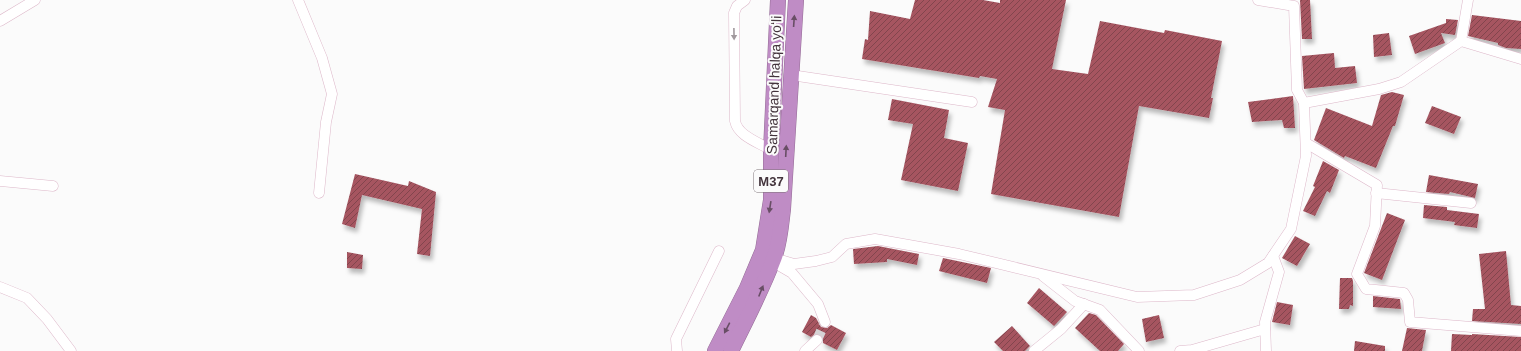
<svg xmlns="http://www.w3.org/2000/svg" width="1521" height="351" viewBox="0 0 1521 351" font-family="Helvetica,sans-serif">
<style>
.building{fill:url(#building-hatch);filter:url(#shadow)}
.lines{fill:none;stroke-linecap:round;stroke-linejoin:round}
.minor-tunnel{stroke:#d6d3d5;stroke-width:10;stroke-dasharray:10 5;stroke-linecap:butt}
.minor-casing{stroke:#ddb7c9;stroke-width:11}
.highway-casing{stroke:#946d95;stroke-width:16}
.minor{stroke:#fff;stroke-width:10}
.highway{stroke:#bf8cc5;stroke-width:15}
.oneway{fill:#684e65}
.oneway2{fill:#a19a9e}
.labels{text-anchor:middle;stroke-width:4;stroke-linejoin:round;paint-order:stroke}
.shield{fill:#fbfbfb;stroke:#7a7075;stroke-width:1}
.shield-label{font-size:13px;font-weight:bold;fill:#43343c}
.street-label{font-size:14px;fill:#43343c;stroke:#fbfbfb}
</style>
<defs>
<pattern id="building-hatch" width="6" height="6" patternUnits="userSpaceOnUse"><rect width="6" height="6" fill="#a65561"/><path d="M-1 1l2-2M0 6l6-6M5 7l2-2" fill="none" stroke="#82444d"/></pattern>
<filter id="shadow"><feDropShadow dx="2.5" dy="4.5" stdDeviation="2" flood-color="#0004"/></filter>
</defs>
<rect width="100%" height="100%" fill="#fbfbfb"/>
<g class="building">
<polygon points="915,0 983,0 1000,3 1000,0 1066,0 1052,69 1088,74 1100,21 1164,33 1165,30 1222,41 1211,98 1213,98 1209,118 1139,106 1119,217 991,194 1005,110 988,107 997,79 980,76 979,78 862,59 865,39 868,40 870,11 910,19"/>
<polygon points="1300,0 1310,0 1312,39 1302,39"/>
<polygon points="1472,15 1521,21 1521,49 1506,48 1498,45 1498,43 1468,36"/>
<polygon points="1446,19 1458,20 1455,35 1441,33 1445,43 1415,54 1409,36 1446,23"/>
<polygon points="1389,33 1392,55 1374,57 1373,35"/>
<polygon points="1334,53 1335,68 1355,66 1357,83 1304,89 1302,56"/>
<polygon points="1392,92 1404,95 1395,126 1393,126 1376,168 1345,156 1344,158 1314,140 1326,108 1372,126 1381,95"/>
<polygon points="1293,96 1295,128 1284,128 1282,120 1252,122 1248,102"/>
<polygon points="892,99 949,110 944,138 968,143 958,191 901,180 913,124 888,120"/>
<polygon points="1432,106 1461,117 1454,134 1425,123"/>
<polygon points="1323,161 1339,170 1330,193 1327,191 1315,216 1303,211 1315,187 1313,186"/>
<polygon points="355,174 408,186 409,181 436,192 430,256 417,254 422,209 362,195 355,228 342,224"/>
<polygon points="1429,175 1478,184 1475,198 1450,192 1449,194 1426,192"/>
<polygon points="1424,205 1447,207 1447,210 1479,214 1477,228 1454,225 1455,222 1423,218"/>
<polygon points="1387,213 1405,220 1382,280 1364,273"/>
<polygon points="1295,236 1310,244 1297,266 1282,258"/>
<polygon points="878,246 919,254 917,265 887,259 887,262 854,264 853,249"/>
<polygon points="1506,251 1511,305 1521,306 1521,324 1472,321 1473,309 1485,309 1479,254"/>
<polygon points="347,252 363,255 362,269 347,268"/>
<polygon points="943,258 991,268 987,283 939,271"/>
<polygon points="1340,278 1352,278 1353,281 1353,306 1350,305 1349,309 1339,309"/>
<polygon points="1039,288 1067,312 1054,326 1027,303"/>
<polygon points="1373,296 1400,299 1401,309 1373,307"/>
<polygon points="1277,302 1293,305 1290,325 1272,322"/>
<polygon points="1089,313 1096,315 1124,344 1118,351 1100,351 1075,328"/>
<polygon points="811,315 816,318 821,327 827,328 831,325 846,333 837,350 823,343 823,338 819,334 815,334 811,337 802,332"/>
<polygon points="1159,315 1164,338 1146,342 1142,319"/>
<polygon points="1012,326 1030,346 1025,351 1003,351 994,342"/>
<polygon points="1407,328 1426,330 1422,351 1402,351"/>
<polygon points="1452,334 1472,335 1472,334 1521,337 1521,351 1451,351"/>
<polygon points="1355,341 1385,346 1385,351 1354,351"/>
</g>
<g class="lines">
<polyline class="minor-tunnel" points="817,340 825,322"/>
<defs>
<g id="minor">
<polyline points="298,0 322,58 332,94 326,122 319,193"/>
<path d="M745,0L737,6L734,13L735,121C738,136 758,142 771,150"/>
<polyline points="0,21 35,0"/>
<polyline points="1461,41 1468,0"/>
<polyline points="791,75 972,102"/>
<polyline points="1304,103 1379,89 1401,82 1461,41 1521,59"/>
<polyline points="1306,143 1377,185 1375,226 1357,274 1366,289 1404,293 1408,300 1410,322 1521,331"/>
<polyline points="0,181 53,186"/>
<polyline points="1376,193 1471,203"/>
<polyline points="774,258 794,264 816,261 832,257 846,244 875,239 959,254 1137,297 1194,295 1240,280 1268,263 1291,229 1306,156 1304,103 1297,90 1294,6 1258,0"/>
<polyline points="773,262 792,273 818,304 825,322"/>
<polyline points="1043,276 1075,301 1100,310 1139,351"/>
<polyline points="0,287 27,298 47,319 71,351"/>
<polyline points="677,351 676,339 719,251"/>
<polyline points="805,351 817,340"/>
<polyline points="1034,351 1061,329 1084,304"/>
<polyline points="1180,351 1192,350 1265,329"/>
<polyline points="1266,351 1265,322 1279,272 1273,256"/>
</g>
<g id="highway">
<polyline points="715,351 747,288 763,250 771,200 771,150 778,0"/>
<path d="M731,351C746,320 762,290 774,258C780,243 781,225 783,209L796,0"/>
</g>
</defs>
<use href="#minor" class="minor-casing"/>
<use href="#highway" class="highway-casing"/>
<use href="#minor" class="minor"/>
<use href="#highway" class="highway"/>
</g>
<defs><path id="oneway-solid" d="M-6-.8H1V-3.2L6.5 0L1 3.2V.8H-6Z"/></defs>
<g class="oneway">
<use href="#oneway-solid" transform="translate(794 21) rotate(-86)"/>
<use href="#oneway-solid" transform="translate(786 151) rotate(-87)"/>
<use href="#oneway-solid" transform="translate(770 207) rotate(99)"/>
<use href="#oneway-solid" transform="translate(761 291) rotate(-68)"/>
<use href="#oneway-solid" transform="translate(727 328) rotate(117)"/>
</g>
<use class="oneway2" href="#oneway-solid" transform="translate(734 34) rotate(89)"/>
<g class="labels">
<rect class="shield" x="754" y="170" width="34" height="22" rx="3"/>
<g class="shield-label">
<text x="771" y="186">M37</text>
</g>
<g class="street-label">
<text transform="translate(774 85) rotate(-88)" y="5">Samarqand halqa yoʻli</text>
</g>
</g>
</svg>
